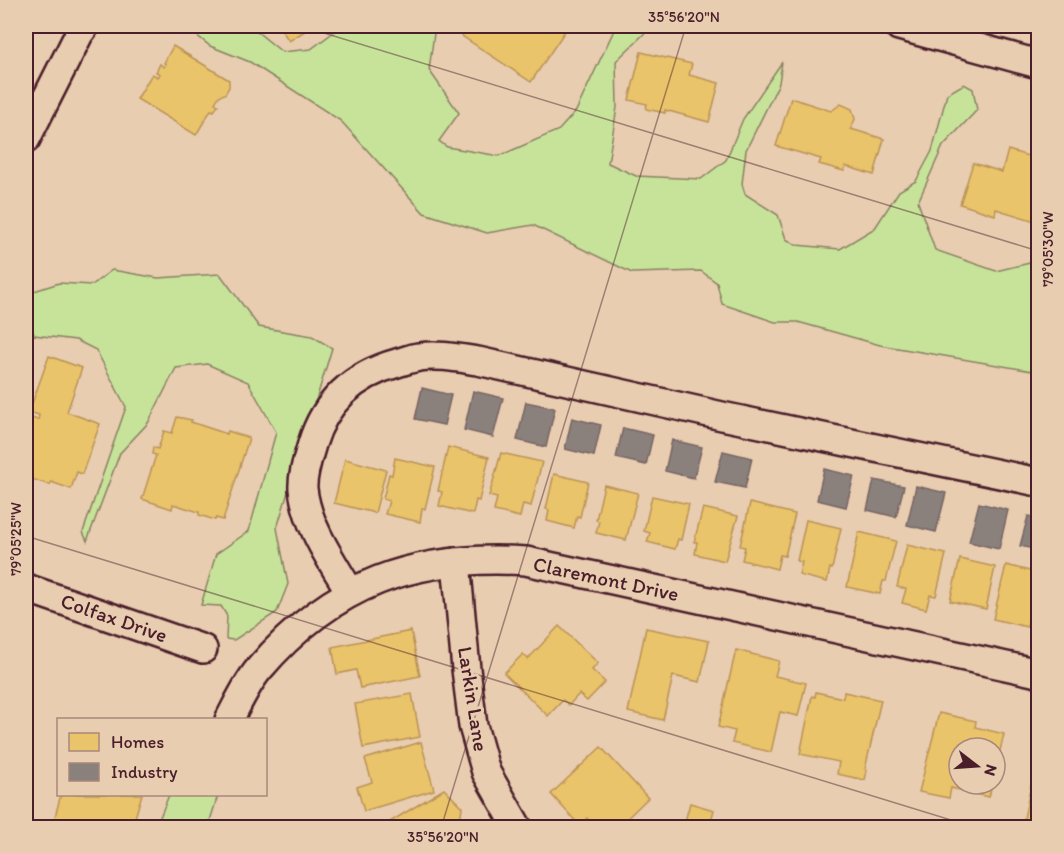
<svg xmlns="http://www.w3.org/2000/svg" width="1064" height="853" viewBox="0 0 1064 853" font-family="Itim,sans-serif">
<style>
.green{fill:#c7e39a;stroke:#888162;stroke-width:1.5}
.homes{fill:#e9c46a;stroke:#b99257;stroke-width:1.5}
.industry{fill:#8a817c;stroke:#776464;stroke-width:1.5}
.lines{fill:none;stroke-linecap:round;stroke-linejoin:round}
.minor-casing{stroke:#4a1f2b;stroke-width:32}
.minor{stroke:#e9cdb0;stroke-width:27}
.ticks{fill:none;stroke:#4a1f2b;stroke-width:1.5;stroke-opacity:0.45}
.labels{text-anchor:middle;stroke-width:6;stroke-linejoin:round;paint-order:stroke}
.street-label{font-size:21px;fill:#4a1f2b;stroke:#e9cdb0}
.neatline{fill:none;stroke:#4a1f2b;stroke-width:2}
.ticks-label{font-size:15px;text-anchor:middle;fill:#4a1f2b}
</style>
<rect width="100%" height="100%" fill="#e9cdb0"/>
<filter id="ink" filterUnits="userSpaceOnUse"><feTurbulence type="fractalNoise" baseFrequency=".0167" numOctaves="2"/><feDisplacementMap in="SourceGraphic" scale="12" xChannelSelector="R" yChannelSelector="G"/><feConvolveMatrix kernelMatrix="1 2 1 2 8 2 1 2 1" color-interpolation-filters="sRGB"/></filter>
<g filter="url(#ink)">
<g class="green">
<polygon points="185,26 250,26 282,52 311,49 342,26 435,26 429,70 459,113 439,141 447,147 499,156 559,130 576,111 616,26 652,26 616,61 617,107 608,163 636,176 701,179 726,160 743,119 782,62 779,83 746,150 742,184 745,194 778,215 786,239 796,245 840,249 875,228 899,191 916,181 932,151 947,94 964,84 973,89 977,110 943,146 918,202 935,250 996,271 1038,261 1038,372 880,345 798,322 775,322 722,304 717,283 701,271 632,273 533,225 487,233 424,213 341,121 250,62 210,46"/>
<polygon points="112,270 158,278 220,274 259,327 312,336 332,348 277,528 288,584 277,612 234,640 226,639 227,616 221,606 201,605 216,554 249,531 276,432 248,382 207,364 176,368 148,423 120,453 87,541 83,532 126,407 96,350 76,340 34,335 26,307 28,293 59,283 92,285"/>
<polygon points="169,795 218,795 208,827 156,827"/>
</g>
<g class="homes">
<polygon points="279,26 313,26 289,41"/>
<polygon points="469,26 556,26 565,31 531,82 462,36"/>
<polygon points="173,46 229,80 229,87 225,94 219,96 215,103 218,105 214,111 211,110 196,135 137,99 152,74 158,77 160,74 156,72 160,64 164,67 166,64 164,63"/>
<polygon points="641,52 692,64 689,75 719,83 709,122 665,110 665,113 646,109 647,104 629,100"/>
<polygon points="791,98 831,111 841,104 852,109 855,119 851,129 884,139 874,175 845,166 844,171 819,164 821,159 776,146"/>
<polygon points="1008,150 1038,159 1035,176 1038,177 1038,222 996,209 995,215 960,204 973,163 1002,172"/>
<polygon points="49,356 82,368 67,412 100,424 82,474 77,472 71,489 51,482 50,485 26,477 26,432 31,418 38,420 39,415 29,412"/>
<polygon points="177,417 192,420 191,422 227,434 228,431 249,438 223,520 216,518 215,520 199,515 199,512 173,504 172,509 142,499 156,455 152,454 153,447 158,449 164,431 172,433"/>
<polygon points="448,447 489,457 479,501 476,500 473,514 439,506 442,492 438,491"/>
<polygon points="501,453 542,462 531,506 523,504 520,517 494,511 497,498 489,496"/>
<polygon points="395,458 435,467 425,509 422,509 420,522 385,514 389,501 383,499 389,474 392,475"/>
<polygon points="345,459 386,470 375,513 334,503"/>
<polygon points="554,474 588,482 580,517 577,516 574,528 547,521 549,510 546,509"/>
<polygon points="604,485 638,493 626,540 596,533 599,521 596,520"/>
<polygon points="652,496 689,504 681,540 678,539 675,549 647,542 650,533 644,531"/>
<polygon points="750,503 795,514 785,556 780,555 777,569 742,560 745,547 740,546"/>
<polygon points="703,508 738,516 725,561 695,554 697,542 694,542"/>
<polygon points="806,520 841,528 832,569 830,568 827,582 799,575 802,562 797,561"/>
<polygon points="859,532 896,541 886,581 883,581 880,594 847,587"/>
<polygon points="907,545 946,554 936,596 930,595 926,609 902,603 906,589 897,587"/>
<polygon points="960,559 995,567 986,609 950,601"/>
<polygon points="1006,565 1038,573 1027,627 993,619"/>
<polygon points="559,626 598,663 592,670 605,682 587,701 579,694 569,705 563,700 548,716 504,673 523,654 528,659"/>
<polygon points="646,628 709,641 700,682 673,676 663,720 628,712"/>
<polygon points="411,631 420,676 360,688 356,670 337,674 332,647"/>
<polygon points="736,650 779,661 775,676 806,683 798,716 780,712 771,752 732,743 735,731 718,727"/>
<polygon points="816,692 843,698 844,692 881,700 865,769 867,770 865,780 837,774 839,762 800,754 812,696 815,697"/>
<polygon points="412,694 420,737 363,748 355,704"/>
<polygon points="939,713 976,721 975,727 1004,734 995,772 995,748 959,748 959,784 992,784 989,797 951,788 949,798 919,792"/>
<polygon points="421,742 434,790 364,811 357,787 372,782 365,759"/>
<polygon points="601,747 648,798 617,828 596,828 587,818 579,825 551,794"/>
<polygon points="1038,751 1038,828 1022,828"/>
<polygon points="444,789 462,807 459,828 380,828"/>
<polygon points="61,794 142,794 132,828 52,828"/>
<polygon points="690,803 714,810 709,828 676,828 677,823 684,825"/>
</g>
<g class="industry">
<polygon points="422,388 451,395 444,425 415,419"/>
<polygon points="473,391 503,398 493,437 464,430"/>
<polygon points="526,402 555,408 546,447 517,440"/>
<polygon points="572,418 601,425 594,456 565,449"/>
<polygon points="623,428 653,435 646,465 616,458"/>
<polygon points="672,440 702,447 694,478 665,471"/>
<polygon points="723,451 752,458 745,488 715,482"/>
<polygon points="824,469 854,476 846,507 817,500"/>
<polygon points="874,480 904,486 896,517 867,510"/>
<polygon points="916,486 946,493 936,532 907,525"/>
<polygon points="979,503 1008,510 999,549 969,542"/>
<polygon points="1028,516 1038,518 1038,550 1020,546"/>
</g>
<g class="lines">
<defs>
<g id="minor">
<polyline points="899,26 1038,64"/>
<polyline points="26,139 79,34 85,26"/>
<polyline points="456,562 466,669 473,726 486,772 518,828"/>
<polyline points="26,588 203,649"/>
<path d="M350,592C332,561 307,526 303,489C302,475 308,458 312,444C325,401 354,375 397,363C404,361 411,358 419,357C438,354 458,358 478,361L722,416L1038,482"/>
<path d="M229,720C238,703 247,683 259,669C332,583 415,554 526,561L1038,673"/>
</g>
</defs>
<use href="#minor" class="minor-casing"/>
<use href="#minor" class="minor"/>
</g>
</g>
<path class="ticks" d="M301,26L1038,251M26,536L977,828M441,828L686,26"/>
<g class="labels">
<g class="street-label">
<text transform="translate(606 579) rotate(12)" y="7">Claremont Drive</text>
<text transform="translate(114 618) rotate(19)" y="7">Colfax Drive</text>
<text transform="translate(473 699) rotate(81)" y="7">Larkin Lane</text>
</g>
</g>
<rect width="1064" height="853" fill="none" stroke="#e9cdb0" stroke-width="66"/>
<rect x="57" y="718" width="210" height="78" fill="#e9cdb0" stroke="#a9877b" stroke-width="1.5"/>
<rect x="69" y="733" width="30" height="18" fill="#e9c46a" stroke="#a9877b" stroke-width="1.5"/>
<text x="111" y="748" font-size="18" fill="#4a1f2b">Homes</text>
<rect x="69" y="763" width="30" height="18" fill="#8a817c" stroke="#a9877b" stroke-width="1.5"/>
<text x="111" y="778" font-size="18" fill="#4a1f2b">Industry</text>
<g transform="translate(977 766) rotate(107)"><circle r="28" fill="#e9cdb0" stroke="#a9877b" stroke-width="1.5"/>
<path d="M0-4.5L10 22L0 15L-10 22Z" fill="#4a1f2b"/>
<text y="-9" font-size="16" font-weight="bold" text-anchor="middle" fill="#4a1f2b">N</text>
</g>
<rect x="33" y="33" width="998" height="787" class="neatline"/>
<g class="ticks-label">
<text x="684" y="22">35°56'20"N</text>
<text transform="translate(1048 249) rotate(-90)" y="5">79°05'30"W</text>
<text transform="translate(16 539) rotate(-90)" y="5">79°05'25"W</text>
<text x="443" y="842">35°56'20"N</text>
</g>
</svg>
